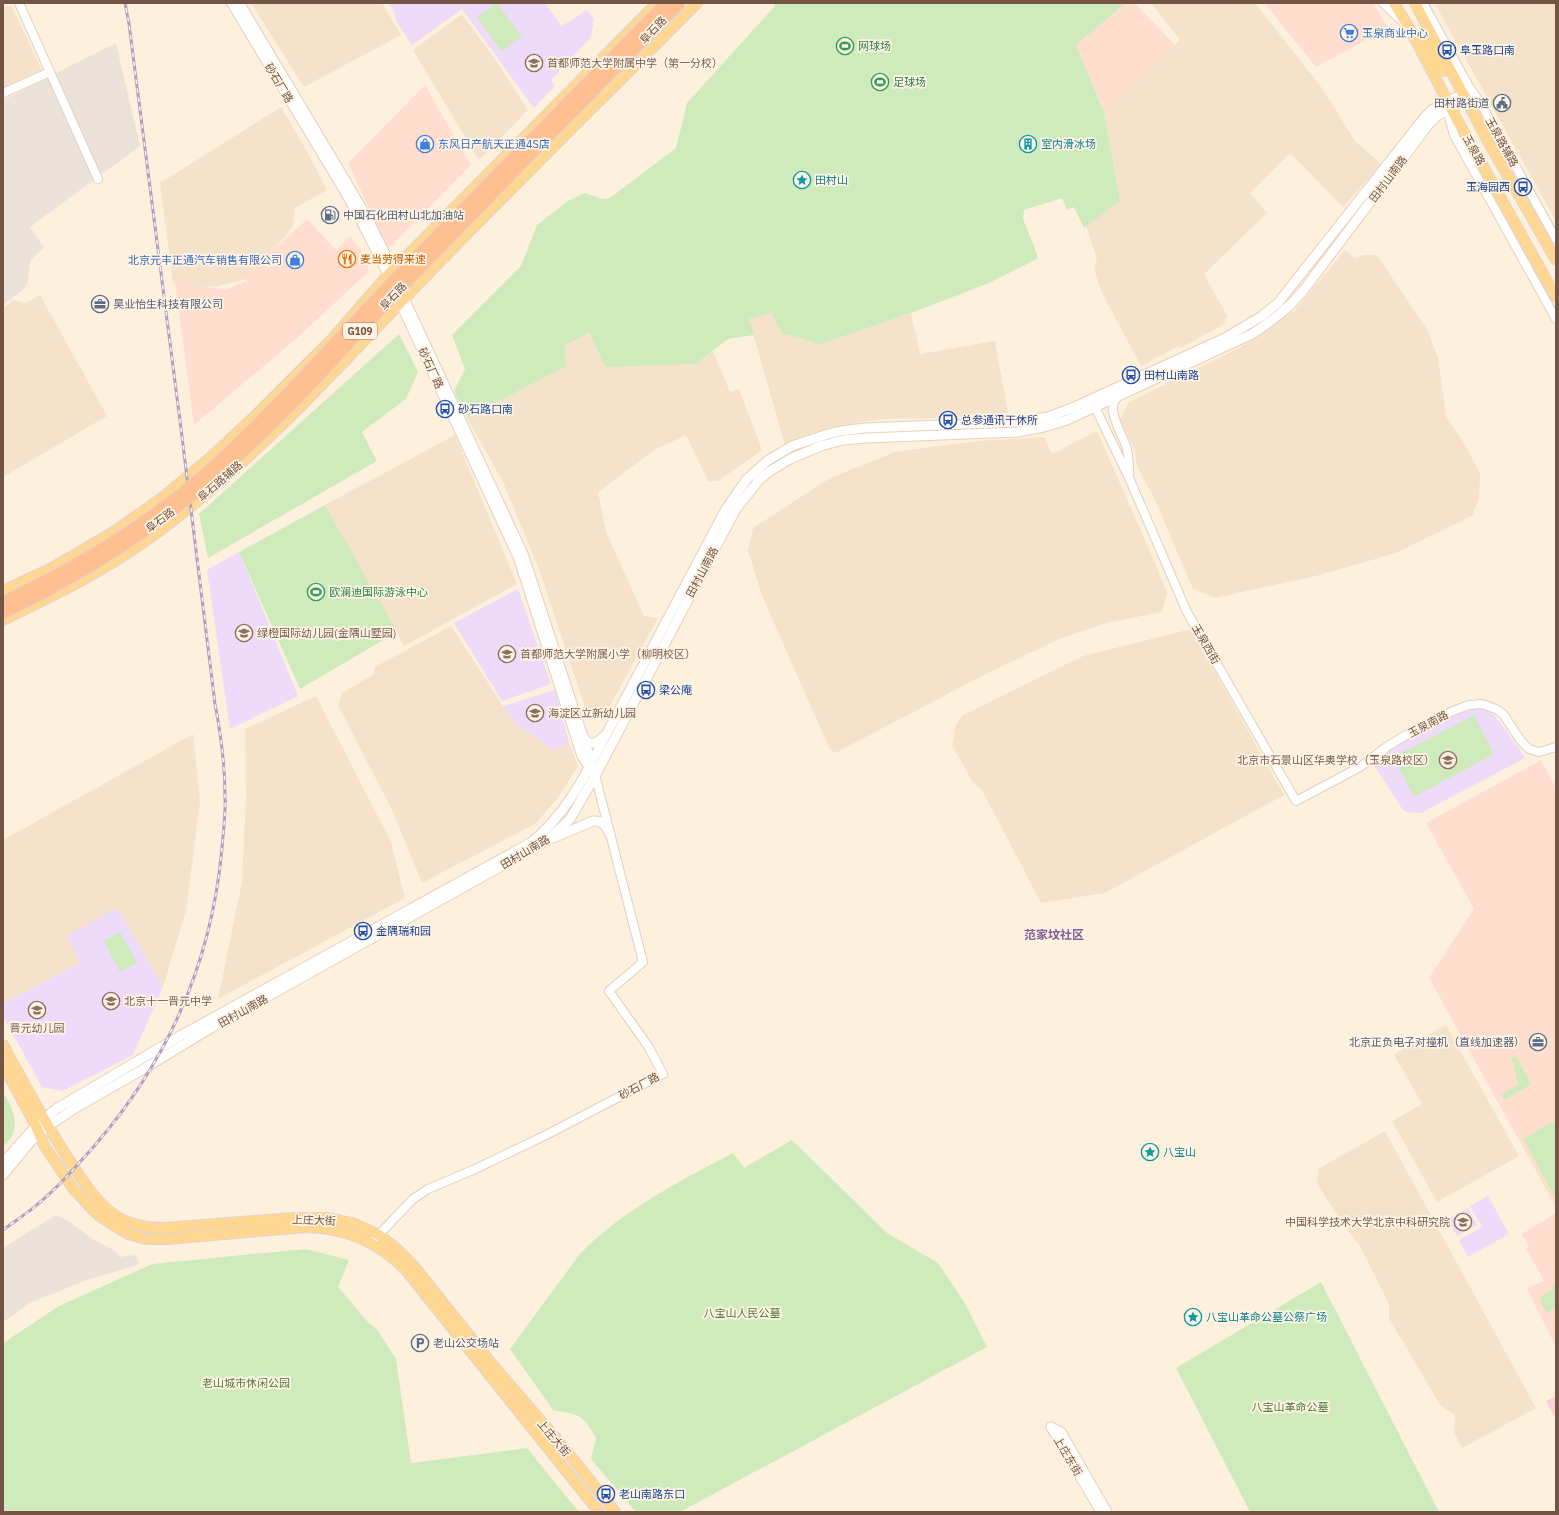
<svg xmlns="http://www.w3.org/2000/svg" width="1559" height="1515" viewBox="0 0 1559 1515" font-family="'IBM Plex Sans','Noto Sans SC',sans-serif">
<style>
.residential{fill:#f5e2cb}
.commercial{fill:#ffded0}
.industrial{fill:#ebe2da}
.education{fill:#eedaf9}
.medical{fill:#fcd0d5}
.green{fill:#cfebbc}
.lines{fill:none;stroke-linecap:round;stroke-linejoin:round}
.tertiary-casing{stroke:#e3cebc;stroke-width:10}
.secondary-casing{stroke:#e9cfb9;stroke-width:11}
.primary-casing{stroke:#ded6d2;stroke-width:12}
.tertiary{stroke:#fff;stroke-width:8}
.secondary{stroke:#fff;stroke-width:9}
.primary{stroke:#ffd692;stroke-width:10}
.rail-casing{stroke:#b39dc6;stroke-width:3}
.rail{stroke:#fff4e4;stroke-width:1.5;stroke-dasharray:4.5;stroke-linecap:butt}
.trunk-bridge-casing{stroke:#ded6d2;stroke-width:13;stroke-linecap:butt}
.trunk-bridge{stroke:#fec090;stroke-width:11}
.labels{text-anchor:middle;stroke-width:3.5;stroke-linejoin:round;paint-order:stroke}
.shield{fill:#fff4e4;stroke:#9e8575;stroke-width:1}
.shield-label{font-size:10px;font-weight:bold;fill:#745545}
.street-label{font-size:11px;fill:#745545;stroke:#fff4e4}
.shop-label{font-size:11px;fill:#366cbe;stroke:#fff4e4;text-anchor:start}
.leisure-label{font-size:11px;fill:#27864d;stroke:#fff4e4;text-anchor:start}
.transit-label{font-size:11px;fill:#164399;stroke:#fff4e4;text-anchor:start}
.education-label{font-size:11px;fill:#785e54;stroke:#fff4e4;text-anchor:start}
.service-label{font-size:11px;fill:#4e5e75;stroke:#fff4e4;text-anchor:start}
.culture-label{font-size:11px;fill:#0d838f;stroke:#fff4e4;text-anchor:start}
.food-label{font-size:11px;fill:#c56008;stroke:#fff4e4;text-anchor:start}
.park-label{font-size:11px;fill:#4f7a3c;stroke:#fff4e4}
.neighbourhood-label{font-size:12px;font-weight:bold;fill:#856098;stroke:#fff4e4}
</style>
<rect width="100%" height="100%" fill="#fdf1dd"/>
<g class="residential">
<polygon points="251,3 382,3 401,35 304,87"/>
<polygon points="1151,3 1255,3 1322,88 1355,141 1381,164 1343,207 1290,153 1250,193 1267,213 1204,274 1228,317 1226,319 1224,324 1181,348 1179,346 1141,366 1101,291 1094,268 1097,259 1096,255 1086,226 1120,201 1104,112 1180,40"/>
<polygon points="1434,3 1556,3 1556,221 1435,4"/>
<polygon points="3,6 12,7 43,72 3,91"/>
<polygon points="462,14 495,59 528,110 479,160 413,50"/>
<polygon points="281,107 309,155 327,190 295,208 293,225 289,232 275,248 242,280 215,287 173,283 160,183"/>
<polygon points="1345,250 1354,258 1364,255 1377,255 1428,331 1438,358 1446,416 1465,445 1480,473 1479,498 1472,516 1400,551 1379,558 1316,576 1215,598 1193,589 1156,502 1137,466 1135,451 1120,419 1129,402 1241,347 1295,310"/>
<polygon points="40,295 107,416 3,477 3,308 13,300 26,303"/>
<polygon points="772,313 782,334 801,338 818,345 911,313 920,354 995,341 1008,413 935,418 884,419 843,425 808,434 785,445 749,319"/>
<polygon points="591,333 696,364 713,351 730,392 739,389 762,450 718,481 708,481 686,435 654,450 598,492 606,532 644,616 658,618 602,720 588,716 539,569 503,482 467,418 566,366 565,345"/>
<polygon points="1097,431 1153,558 1167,593 1162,612 1106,623 1059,639 984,675 835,753 830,750 763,598 748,551 753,528 830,478 895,452 977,441 1044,437 1052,454"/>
<polygon points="455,435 517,584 404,646 325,505"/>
<polygon points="451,626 513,721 554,751 569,742 578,766 557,799 535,824 422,883 393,812 338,705 342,693 373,675 375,667"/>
<polygon points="1191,629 1284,795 1105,893 1041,903 982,790 972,781 952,745 955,727 963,715 1083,656"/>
<polygon points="316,696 391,842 405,898 218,999 242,882 246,798 245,729"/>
<polygon points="193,734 200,802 186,910 163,987 117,908 81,962 3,1004 3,840"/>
<polygon points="1446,1025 1519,1156 1437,1202 1392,1121 1422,1104 1394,1054"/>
<polygon points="1385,1131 1536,1408 1462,1448 1454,1432 1455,1415 1440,1405 1389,1318 1389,1304 1360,1246 1340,1220 1317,1183 1318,1169"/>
</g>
<g class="commercial">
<polygon points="1126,3 1135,3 1175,45 1104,112 1076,45"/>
<polygon points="1264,3 1373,3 1388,28 1316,67"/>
<polygon points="425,85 471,165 388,249 348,163"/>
<polygon points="307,219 336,250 350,236 365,256 369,271 296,339 194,425 175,282 226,290 246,281 243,278"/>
<polygon points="1541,760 1556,788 1556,1207 1429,978 1474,909 1426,823"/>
<polygon points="1556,1213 1556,1347 1527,1289 1544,1280 1526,1249 1529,1247 1522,1234"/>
</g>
<g class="industrial">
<polygon points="116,43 140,146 30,227 44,248 31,259 27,286 3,305 3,100"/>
<polygon points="56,1215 69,1221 92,1239 112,1249 121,1257 135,1254 140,1264 87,1280 30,1303 3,1322 3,1248"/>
</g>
<g class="education">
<polygon points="389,3 545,3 562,26 587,10 594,19 591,37 551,80 555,86 534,108 462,9 412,45 396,21 394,12"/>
<polygon points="239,552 298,696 230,729 207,570"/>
<polygon points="518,589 551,684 502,701 454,623"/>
<polygon points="555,690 569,742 554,751 513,721 503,706"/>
<polygon points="1473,707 1483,708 1494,715 1505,729 1525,758 1421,813 1407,812 1403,810 1372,762 1390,748 1430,725"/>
<polygon points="117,908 163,987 133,1055 63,1091 42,1087 3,1016 3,1004 81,962 66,936"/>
<polygon points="1488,1196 1509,1234 1468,1257 1459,1240 1482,1227 1470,1206"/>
<polygon points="1468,1208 1477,1225 1457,1236 1448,1220"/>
</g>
<polygon class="medical" points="1556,1396 1556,1420 1546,1401"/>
<g class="green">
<polygon points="497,3 522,37 501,51 477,17"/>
<polygon points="774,3 1126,3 1076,45 1104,112 1120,201 1084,228 1074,207 1067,210 1062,198 1024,210 1023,219 1037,254 1037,259 989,283 911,313 818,345 801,338 782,334 772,313 749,319 754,335 728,339 696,364 605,367 590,333 565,345 566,366 467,418 454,391 465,369 452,335 521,266 537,225 568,201 585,193 602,199 610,198 676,148 687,103 774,7"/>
<polygon points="399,334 418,372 406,399 362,432 377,461 208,558 199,514"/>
<polygon points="325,505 397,632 300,689 239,552"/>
<polygon points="1474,715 1494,754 1414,797 1393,757"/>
<polygon points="120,932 137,963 120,972 104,941"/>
<polygon points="1514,1056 1517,1057 1530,1082 1530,1085 1504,1100 1501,1095 1519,1084 1515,1077 1517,1076 1513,1068 1515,1067 1511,1058"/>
<path d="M3,1092C10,1104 19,1119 13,1134C11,1139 6,1143 3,1147Z"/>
<polygon points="1553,1121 1556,1126 1556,1199 1523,1139"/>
<path d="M792,1140L887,1233L938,1263L965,1303L987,1347L680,1512H636L591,1459L596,1438C582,1413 579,1415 553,1410L510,1349L579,1255C618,1213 683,1179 733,1153L744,1168Z"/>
<polygon points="306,1249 349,1260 338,1287 368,1322 377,1329 396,1359 411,1463 527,1448 579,1512 3,1512 3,1343 59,1306 152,1264"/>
<polygon points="1556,1281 1556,1308 1547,1313 1541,1304 1540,1297 1552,1290 1554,1283"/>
<polygon points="1321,1282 1439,1512 1250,1512 1176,1368"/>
</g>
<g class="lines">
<defs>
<g id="tertiary">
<polyline points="19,3 98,179"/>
<polyline points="231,3 344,191 362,224 390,279"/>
<polyline points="240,3 348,184 369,220 395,273"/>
<polyline points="1383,3 1404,23"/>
<polyline points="1423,3 1468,85 1481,104 1556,239"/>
<polyline points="3,93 50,72"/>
<polyline points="1451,108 1449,117 1454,135 1556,319"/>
<polyline points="398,299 518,558 581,755 592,772"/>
<path d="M1119,396C1103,407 1123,434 1127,449C1129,458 1129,467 1129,477"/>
<polyline points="1095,407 1130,480 1187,612 1296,801 1360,767 1388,746 1416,729 1453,711 1469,705 1482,704 1496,709 1503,714 1521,741 1529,749 1539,752 1556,747"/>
<polyline points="371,1243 413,1199 428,1189 473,1170 546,1135 663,1074 648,1046 609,991 643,962 592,763 524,555 402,293"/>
</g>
<g id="secondary">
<path d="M583,737L588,743C596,744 599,741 604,736"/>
<path d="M553,838L593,821C603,820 606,826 610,834"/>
<path d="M3,1163L36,1126L56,1109L180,1036L532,842C568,812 586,774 607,733L726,509L747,479L767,461L792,446L825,435L840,431L865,428L1019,422L1048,417L1072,408L1225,338L1262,316L1278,303L1424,118L1433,109L1463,94"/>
<path d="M3,1175L32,1140L48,1126L77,1107L140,1071L211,1028L541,844L553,835L570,819L595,776L736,509L759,480L770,471L790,459L821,446L843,440L866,438L1017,432L1044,427L1067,420L1252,334C1273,320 1287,310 1303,291L1429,124L1437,116L1466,100"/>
<polyline points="1101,1512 1051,1427 1061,1432 1107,1512"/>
</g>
<g id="primary">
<polyline points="1394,3 1411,31 1456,118 1556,297"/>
<polyline points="1415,3 1490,145 1556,260"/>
<polyline points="1413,36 1425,43 1441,69 1444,71 1447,69 1448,65"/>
<polyline points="3,591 52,568 115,531 162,498 211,457 253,418 332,339 388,275 657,3"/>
<path d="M3,620C57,594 110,568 158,532C258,458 340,365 426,276C515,184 607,94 697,3"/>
<path d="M3,1045C26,1087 48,1129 75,1169C87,1187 100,1207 119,1218C133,1226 148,1228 164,1228L293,1218H328L352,1223L379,1235L397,1249L413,1265L491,1363L564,1448L615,1512"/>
<path d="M3,1065L36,1126L44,1145L72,1187L91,1208L102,1218L128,1234L146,1239H168L306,1227C346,1228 377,1241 405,1269L599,1512"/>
</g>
</defs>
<use href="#tertiary" class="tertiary-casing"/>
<use href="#secondary" class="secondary-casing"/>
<use href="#primary" class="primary-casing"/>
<use href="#tertiary" class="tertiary"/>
<use href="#secondary" class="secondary"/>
<use href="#primary" class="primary"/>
<defs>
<path id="rail" d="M3,1230C15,1221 28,1213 39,1203C60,1186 78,1164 96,1144C169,1059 212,960 222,848C223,832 226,814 225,797C225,766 221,735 215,704C188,477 158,251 129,24L125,3"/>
</defs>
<use href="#rail" class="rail-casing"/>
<use href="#rail" class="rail"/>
<defs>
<g id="trunk-bridge">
<path d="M3,602C72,569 139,530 198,480C270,418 331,345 397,277C486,185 576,94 666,3"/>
<path d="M3,613C85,574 161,525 229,464C292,409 347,343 406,283C496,189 588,96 680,3"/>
</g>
</defs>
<use href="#trunk-bridge" class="trunk-bridge-casing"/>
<use href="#trunk-bridge" class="trunk-bridge"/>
</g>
<defs>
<symbol id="supermarket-ring" viewBox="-11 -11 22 22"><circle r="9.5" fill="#fff4e4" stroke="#3f7fe0" stroke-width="1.5"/><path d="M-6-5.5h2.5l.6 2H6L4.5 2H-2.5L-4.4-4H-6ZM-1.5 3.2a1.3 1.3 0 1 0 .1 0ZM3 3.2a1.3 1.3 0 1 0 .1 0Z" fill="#3f7fe0"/></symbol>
<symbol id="stadium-ring" viewBox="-11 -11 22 22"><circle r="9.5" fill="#fff4e4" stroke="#2e9e5b" stroke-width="1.5"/><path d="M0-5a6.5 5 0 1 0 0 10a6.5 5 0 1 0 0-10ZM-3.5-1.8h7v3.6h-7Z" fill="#2e9e5b"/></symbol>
<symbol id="bus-ring" viewBox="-11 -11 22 22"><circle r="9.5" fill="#fff4e4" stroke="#1a4fb4" stroke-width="1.5"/><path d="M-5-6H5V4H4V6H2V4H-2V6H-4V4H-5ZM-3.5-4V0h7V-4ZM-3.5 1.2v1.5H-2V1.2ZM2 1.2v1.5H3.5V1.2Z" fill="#1a4fb4"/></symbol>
<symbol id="school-ring" viewBox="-11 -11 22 22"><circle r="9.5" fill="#fff4e4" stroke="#8d6e63" stroke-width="1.5"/><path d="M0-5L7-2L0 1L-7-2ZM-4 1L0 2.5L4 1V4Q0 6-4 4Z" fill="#8d6e63"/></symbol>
<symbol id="civic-ring" viewBox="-11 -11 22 22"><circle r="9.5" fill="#fff4e4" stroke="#5c6f8a" stroke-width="1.5"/><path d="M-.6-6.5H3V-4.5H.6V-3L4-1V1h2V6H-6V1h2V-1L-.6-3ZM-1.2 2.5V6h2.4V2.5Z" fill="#5c6f8a"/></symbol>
<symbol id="shop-ring" viewBox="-11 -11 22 22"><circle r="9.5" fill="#fff4e4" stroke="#3f7fe0" stroke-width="1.5"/><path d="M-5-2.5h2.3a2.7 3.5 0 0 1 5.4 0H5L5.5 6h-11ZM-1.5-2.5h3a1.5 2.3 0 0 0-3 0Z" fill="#3f7fe0"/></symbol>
<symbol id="building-ring" viewBox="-11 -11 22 22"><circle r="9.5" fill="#fff4e4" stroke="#0f9aa8" stroke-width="1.5"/><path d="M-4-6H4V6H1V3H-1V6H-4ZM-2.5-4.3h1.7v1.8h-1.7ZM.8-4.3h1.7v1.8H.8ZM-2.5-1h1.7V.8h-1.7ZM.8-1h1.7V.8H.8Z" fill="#0f9aa8"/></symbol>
<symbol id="sight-ring" viewBox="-11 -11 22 22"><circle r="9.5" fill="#fff4e4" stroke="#0f9aa8" stroke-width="1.5"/><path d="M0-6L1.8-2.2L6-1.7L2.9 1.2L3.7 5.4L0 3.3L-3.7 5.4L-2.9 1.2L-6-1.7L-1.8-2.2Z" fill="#0f9aa8"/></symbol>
<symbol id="fuel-ring" viewBox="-11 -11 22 22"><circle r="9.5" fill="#fff4e4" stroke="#5c6f8a" stroke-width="1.5"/><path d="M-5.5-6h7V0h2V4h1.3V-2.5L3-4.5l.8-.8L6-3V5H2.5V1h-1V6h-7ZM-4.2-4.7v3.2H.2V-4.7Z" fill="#5c6f8a"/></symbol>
<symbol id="restaurant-ring" viewBox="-11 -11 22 22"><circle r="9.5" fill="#fff4e4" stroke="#e8710a" stroke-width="1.5"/><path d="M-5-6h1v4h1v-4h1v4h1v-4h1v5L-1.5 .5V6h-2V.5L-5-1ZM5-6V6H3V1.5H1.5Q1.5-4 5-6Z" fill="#e8710a"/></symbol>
<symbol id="office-ring" viewBox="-11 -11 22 22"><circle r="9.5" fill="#fff4e4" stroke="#5c6f8a" stroke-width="1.5"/><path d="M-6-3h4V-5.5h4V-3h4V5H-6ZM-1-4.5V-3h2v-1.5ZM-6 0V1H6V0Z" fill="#5c6f8a"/></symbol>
<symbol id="university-ring" viewBox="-11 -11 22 22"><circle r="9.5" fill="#fff4e4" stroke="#8d6e63" stroke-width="1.5"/><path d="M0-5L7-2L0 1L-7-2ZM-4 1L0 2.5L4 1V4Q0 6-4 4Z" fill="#8d6e63"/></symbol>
<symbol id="parking-ring" viewBox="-11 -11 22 22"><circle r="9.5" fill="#fff4e4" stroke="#5c6f8a" stroke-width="1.5"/><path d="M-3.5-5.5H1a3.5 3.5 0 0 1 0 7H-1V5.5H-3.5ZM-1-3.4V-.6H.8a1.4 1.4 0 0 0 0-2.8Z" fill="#5c6f8a"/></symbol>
</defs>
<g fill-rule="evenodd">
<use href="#supermarket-ring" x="1339" y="23" width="20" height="20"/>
<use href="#stadium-ring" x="835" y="36" width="20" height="20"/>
<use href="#bus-ring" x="1437" y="40" width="20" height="20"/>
<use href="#school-ring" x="524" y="53" width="20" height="20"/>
<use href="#stadium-ring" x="870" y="72" width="20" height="20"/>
<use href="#civic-ring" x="1492" y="93" width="20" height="20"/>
<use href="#shop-ring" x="415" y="134" width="20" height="20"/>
<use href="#building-ring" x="1018" y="134" width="20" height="20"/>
<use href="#sight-ring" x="792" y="170" width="20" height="20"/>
<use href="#bus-ring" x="1513" y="177" width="20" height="20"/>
<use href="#fuel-ring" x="320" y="205" width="20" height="20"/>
<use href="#restaurant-ring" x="337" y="249" width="20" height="20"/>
<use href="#shop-ring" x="285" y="250" width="20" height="20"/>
<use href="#office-ring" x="90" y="294" width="20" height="20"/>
<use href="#bus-ring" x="1121" y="365" width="20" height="20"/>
<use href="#bus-ring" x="435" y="399" width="20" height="20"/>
<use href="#bus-ring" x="938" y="410" width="20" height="20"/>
<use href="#stadium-ring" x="306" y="582" width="20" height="20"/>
<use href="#school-ring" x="234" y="623" width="20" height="20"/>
<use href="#school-ring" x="497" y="644" width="20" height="20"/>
<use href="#bus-ring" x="636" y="680" width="20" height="20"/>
<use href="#school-ring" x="525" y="703" width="20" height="20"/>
<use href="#school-ring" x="1438" y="750" width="20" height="20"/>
<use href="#bus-ring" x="353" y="921" width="20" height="20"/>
<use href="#school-ring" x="101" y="991" width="20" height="20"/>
<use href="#school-ring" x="27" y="1000" width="20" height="20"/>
<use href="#office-ring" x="1528" y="1032" width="20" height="20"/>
<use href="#sight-ring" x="1140" y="1142" width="20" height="20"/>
<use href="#university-ring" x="1453" y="1212" width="20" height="20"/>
<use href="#sight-ring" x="1183" y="1307" width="20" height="20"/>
<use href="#parking-ring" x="410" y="1333" width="20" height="20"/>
<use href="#bus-ring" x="596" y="1484" width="20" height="20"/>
</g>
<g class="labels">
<rect class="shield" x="343" y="323" width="34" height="16" rx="3"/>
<g class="shield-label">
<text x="360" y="335">G109</text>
</g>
<g class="street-label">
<text transform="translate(653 30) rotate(-46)" y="4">阜石路</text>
<text transform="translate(279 83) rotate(59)" y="4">砂石厂路</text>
<text transform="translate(1502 142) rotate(61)" y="4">玉泉路辅路</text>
<text transform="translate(1474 150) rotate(61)" y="4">玉泉路</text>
<text transform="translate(1388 179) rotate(-53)" y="4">田村山南路</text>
<text transform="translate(393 296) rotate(-46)" y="4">阜石路</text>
<text transform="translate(431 368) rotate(65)" y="4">砂石厂路</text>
<text transform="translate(220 481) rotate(-41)" y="4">阜石路辅路</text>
<text transform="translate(160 520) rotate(-37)" y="4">阜石路</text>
<text transform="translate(702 572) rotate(-62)" y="4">田村山南路</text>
<text transform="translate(1206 644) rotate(60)" y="4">玉泉西街</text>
<text transform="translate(1428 724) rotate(-28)" y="4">玉泉南路</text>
<text transform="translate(525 852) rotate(-31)" y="4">田村山南路</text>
<text transform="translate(243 1011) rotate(-29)" y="4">田村山南路</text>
<text transform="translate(639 1086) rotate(-28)" y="4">砂石厂路</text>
<text transform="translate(314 1220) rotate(2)" y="4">上庄大街</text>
<text transform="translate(554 1438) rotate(50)" y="4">上庄大街</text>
<text transform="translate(1068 1456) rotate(59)" y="4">上庄东街</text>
</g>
<g class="shop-label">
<text x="1362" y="37">玉泉商业中心</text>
<text x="438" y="148">东风日产航天正通4S店</text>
<text x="282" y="264" text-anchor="end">北京元丰正通汽车销售有限公司</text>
</g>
<g class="leisure-label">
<text x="858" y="50">网球场</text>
<text x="893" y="86">足球场</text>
<text x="329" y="596">欧澜迪国际游泳中心</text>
</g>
<g class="transit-label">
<text x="1460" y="54">阜玉路口南</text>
<text x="1510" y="191" text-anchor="end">玉海园西</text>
<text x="1144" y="379">田村山南路</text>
<text x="458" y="413">砂石路口南</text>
<text x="961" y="424">总参通讯干休所</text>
<text x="659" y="694">梁公庵</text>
<text x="376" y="935">金隅瑞和园</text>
<text x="619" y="1498">老山南路东口</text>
</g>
<g class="education-label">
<text x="547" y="67">首都师范大学附属中学（第一分校）</text>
<text x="257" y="637">绿橙国际幼儿园(金隅山墅园)</text>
<text x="520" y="658">首都师范大学附属小学（柳明校区）</text>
<text x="548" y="717">海淀区立新幼儿园</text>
<text x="1435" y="764" text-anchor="end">北京市石景山区华奥学校（玉泉路校区）</text>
<text x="124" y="1005">北京十一晋元中学</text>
<text x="37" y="1032" text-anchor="middle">晋元幼儿园</text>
<text x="1450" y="1226" text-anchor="end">中国科学技术大学北京中科研究院</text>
</g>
<g class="service-label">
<text x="1489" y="107" text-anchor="end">田村路街道</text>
<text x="343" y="219">中国石化田村山北加油站</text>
<text x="113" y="308">昊业怡生科技有限公司</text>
<text x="1525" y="1046" text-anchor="end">北京正负电子对撞机（直线加速器）</text>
<text x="433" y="1347">老山公交场站</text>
</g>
<g class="culture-label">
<text x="1041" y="148">室内滑冰场</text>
<text x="815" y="184">田村山</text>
<text x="1163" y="1156">八宝山</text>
<text x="1206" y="1321">八宝山革命公墓公祭广场</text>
</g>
<g class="food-label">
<text x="360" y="263">麦当劳得来速</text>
</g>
<g class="park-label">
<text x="742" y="1317">八宝山人民公墓</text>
<text x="246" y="1387">老山城市休闲公园</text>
<text x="1290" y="1411">八宝山革命公墓</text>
</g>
<g class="neighbourhood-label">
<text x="1054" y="939">范家坟社区</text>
</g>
</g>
<rect width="1559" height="1515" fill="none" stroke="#745545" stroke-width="8"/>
</svg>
